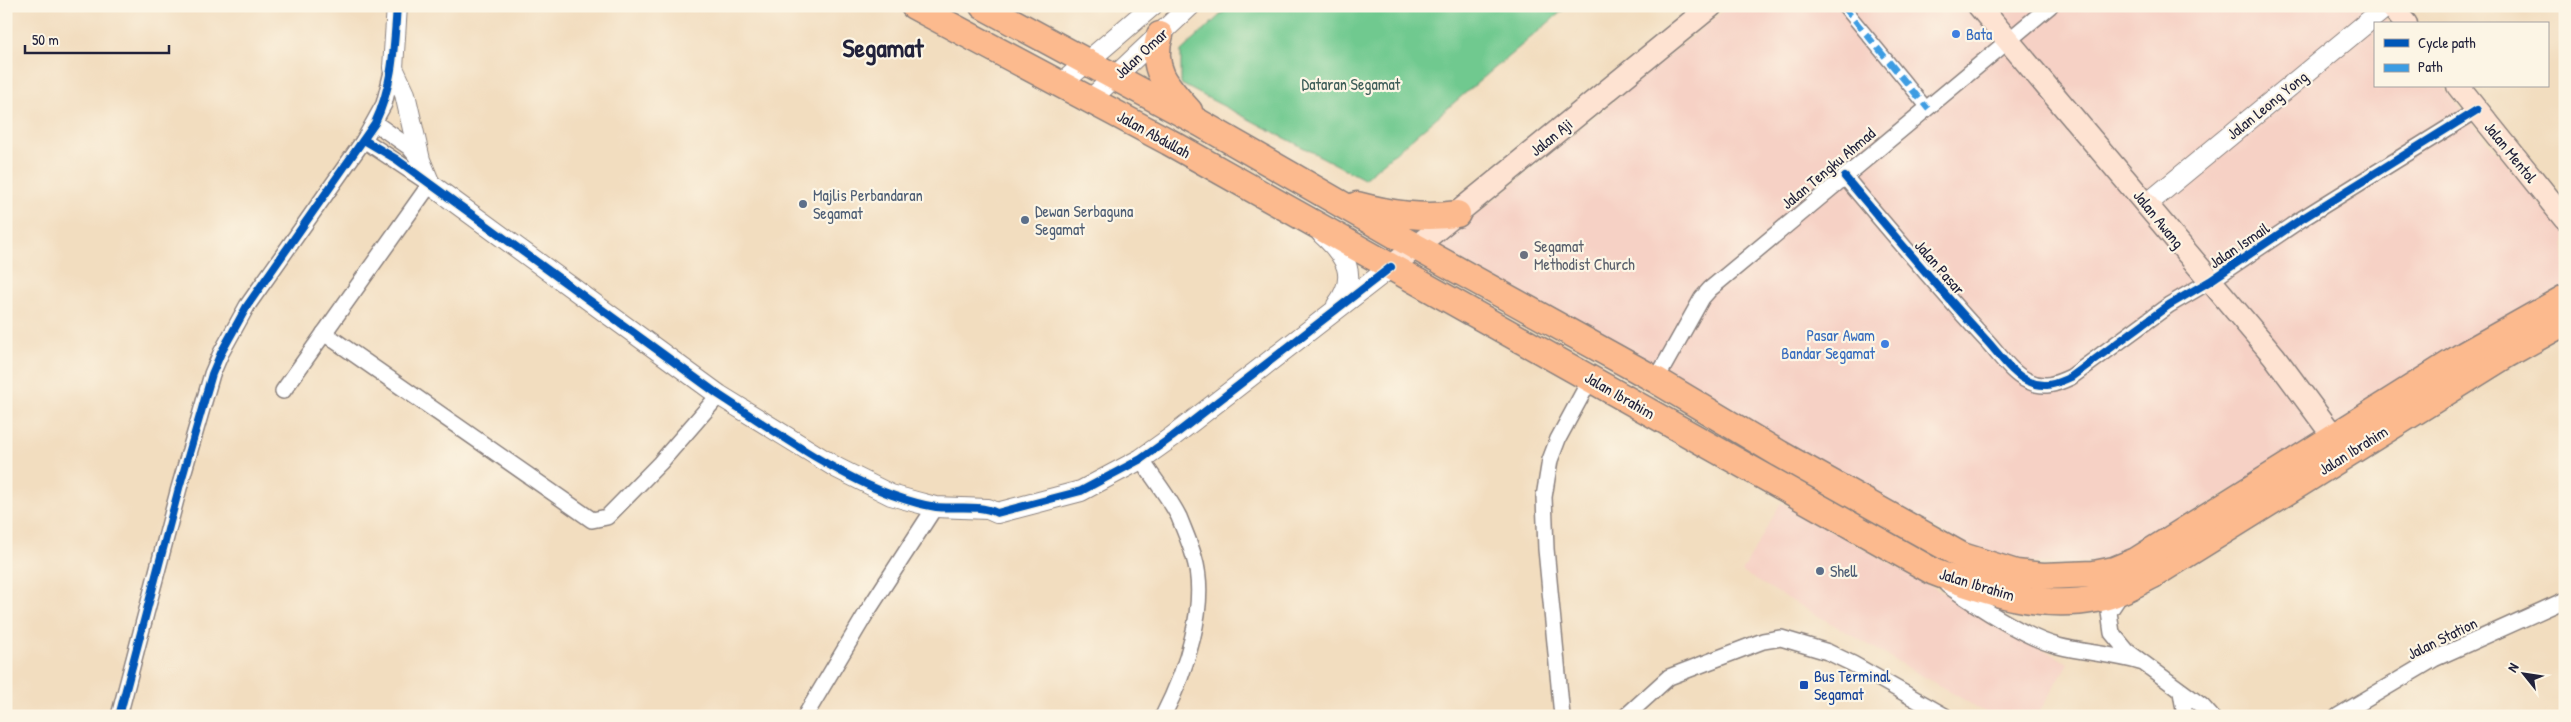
<svg xmlns="http://www.w3.org/2000/svg" width="2571" height="722" viewBox="0 0 2571 722" font-family="'Patrick Hand',sans-serif">
<style>
.built{fill:#f6d1c5}
.green{fill:#6fc98f;stroke:#487665}
.lines{fill:none;stroke-linecap:round;stroke-linejoin:round}
.pedestrian-casing{stroke:#8a807d;stroke-width:14}
.minor-casing{stroke:#8a807d;stroke-width:18}
.tertiary-casing{stroke:#8a807d;stroke-width:22}
.secondary-casing{stroke:#8a807d;stroke-width:25}
.trunk-casing{stroke:#8a807d;stroke-width:29}
.pedestrian{stroke:#fff;stroke-width:11}
.minor{stroke:#fff;stroke-width:15}
.tertiary{stroke:#fff;stroke-width:20}
.secondary{stroke:#fee3d2;stroke-width:22}
.trunk{stroke:#fcba8e;stroke-width:26}
.quiet{stroke:#3c9ce2;stroke-width:6;stroke-dasharray:12 6;stroke-linecap:butt}
.cycleway-casing{stroke:#fcf5e5;stroke-width:11}
.cycleway{stroke:#0057b8;stroke-width:8}
.shop-dot{fill:#3f7fe0;stroke:#fcf5e5;stroke-width:2}
.service-dot{fill:#5c6f8a;stroke:#fcf5e5;stroke-width:2}
.worship-dot{fill:#6b7280;stroke:#fcf5e5;stroke-width:2}
.transit-dot{fill:#1a4fb4;stroke:#fcf5e5;stroke-width:2}
.labels{text-anchor:middle;stroke-width:4.5;stroke-linejoin:round;paint-order:stroke}
.shop-label{font-size:16px;fill:#366cbe;stroke:#fcf5e5;text-anchor:start}
.street-label{font-size:16px;fill:#22223b;stroke:#fcf5e5}
.park-label{font-size:16px;fill:#3d5c58;stroke:#fcf5e5}
.service-label{font-size:16px;fill:#4e5e75;stroke:#fcf5e5;text-anchor:start}
.worship-label{font-size:16px;fill:#5b616d;stroke:#fcf5e5;text-anchor:start}
.transit-label{font-size:16px;fill:#164399;stroke:#fcf5e5;text-anchor:start}
.town-label{font-size:26px;font-weight:bold;fill:#22223b;stroke:#fcf5e5}
</style>
<rect width="100%" height="100%" fill="#fcf5e5"/>
<filter id="ink" filterUnits="userSpaceOnUse"><feTurbulence type="fractalNoise" baseFrequency=".02" numOctaves="2"/><feDisplacementMap in="SourceGraphic" scale="10" xChannelSelector="R" yChannelSelector="G"/><feConvolveMatrix kernelMatrix="1 2 1 2 8 2 1 2 1" color-interpolation-filters="sRGB"/></filter>
<filter id="wash" filterUnits="userSpaceOnUse"><feTurbulence type="fractalNoise" baseFrequency=".0096" numOctaves="4" result="noise"/><feDisplacementMap in="SourceGraphic" scale="20" xChannelSelector="R" yChannelSelector="G"/><feGaussianBlur stdDeviation="1.12" result="paint"/><feColorMatrix in="noise" values="0 0 0 0 0 0 0 0 0 0 0 0 0 0 0 0 0 1.4 0 .05"/><feComposite in="paint" operator="in"/></filter>
<g filter="url(#wash)">
<rect width="100%" height="100%" fill="#f2ddbf"/>
<g class="built">
<polygon points="1729,6 2375,6 2390,24 2375,24 2375,86 2442,86 2565,234 2565,287 2134,550 2105,561 2066,564 2018,562 1964,545 1437,247"/>
<polygon points="1781,502 2068,663 2037,716 1992,716 1742,572"/>
</g>
<polygon class="green" points="1230,6 1568,6 1364,179 1181,84 1181,51"/>
</g>
<g filter="url(#ink)">
<g class="lines">
<defs>
<polyline id="pedestrian" points="1843,6 1928,109"/>
<g id="minor">
<polyline points="375,123 409,147 419,160"/>
<path d="M1845,177C1891,232 1938,288 1987,341C1999,354 2012,374 2028,381C2044,389 2056,384 2071,377L2169,305L2210,281L2300,220L2477,110"/>
<polyline points="324,333 592,520 607,517 660,463 719,395"/>
<polyline points="1656,380 1702,298 1710,289 2050,6"/>
<polyline points="283,391 430,184 364,140"/>
<path d="M1141,459C1153,478 1169,497 1179,517C1184,530 1190,543 1194,557C1209,605 1185,673 1163,716"/>
<path d="M1947,585C1976,605 2025,638 2058,646C2085,653 2113,654 2140,662"/>
<polyline points="2123,591 2109,612 2112,633 2127,651 2202,706 2211,716"/>
<polyline points="2181,692 2185,716"/>
<polyline points="119,716 179,488 212,374 221,353 247,306 364,140 384,104 393,68"/>
<polyline points="805,716 867,612 935,507"/>
<polyline points="1562,716 1546,549 1544,497 1550,460 1558,439 1591,378"/>
<polyline points="1626,716 1669,677 1763,641 1781,638 1828,652 1853,664 1945,716"/>
<polyline points="2338,716 2434,659 2565,600"/>
</g>
<g id="tertiary">
<polyline points="397,6 393,68 405,94 420,160 430,184 719,395 837,468 891,495 916,502 935,507 988,509 997,513 1081,491 1141,459 1172,437 1391,267"/>
<polyline points="1061,84 1152,6"/>
<polyline points="1091,99 1190,6"/>
<polyline points="2147,204 2387,6"/>
<path d="M1322,234C1346,256 1359,276 1337,305"/>
</g>
<g id="secondary">
<polyline points="1979,6 2274,356 2334,437"/>
<polyline points="2391,6 2406,24"/>
<polyline points="2458,86 2565,219"/>
<polyline points="1391,267 1711,6"/>
</g>
<g id="trunk">
<path d="M914,6L1169,142L1934,572C1985,592 2041,610 2096,599C2116,595 2135,584 2153,575L2506,355L2565,322"/>
<polyline points="983,6 1200,123 1416,247 1656,380 1780,454 1962,556 2016,573 2043,576 2094,574 2114,570 2136,561 2464,355 2565,298"/>
<path d="M1160,35C1149,68 1167,87 1189,111"/>
<path d="M1357,205C1391,214 1423,219 1457,214"/>
</g>
</defs>
<use href="#pedestrian" class="pedestrian-casing"/>
<use href="#minor" class="minor-casing"/>
<use href="#tertiary" class="tertiary-casing"/>
<use href="#secondary" class="secondary-casing"/>
<use href="#trunk" class="trunk-casing"/>
<use href="#pedestrian" class="pedestrian"/>
<use href="#minor" class="minor"/>
<use href="#tertiary" class="tertiary"/>
<use href="#secondary" class="secondary"/>
<use href="#trunk" class="trunk"/>
<polyline class="quiet" points="1843,6 1928,109"/>
<defs>
<g id="cycleway">
<path d="M364,140L396,159L719,395C770,428 836,475 892,495C906,500 922,505 936,507C956,509 979,504 997,513L1081,491L1141,459L1172,437L1391,267"/>
<path d="M1845,177C1891,232 1938,288 1987,341C1999,354 2012,374 2028,381C2044,389 2056,384 2071,377L2169,305L2210,281L2300,220L2477,110"/>
<path d="M119,716L179,488L212,374L221,353L247,306L375,123C393,85 394,47 397,6"/>
</g>
</defs>
<use href="#cycleway" class="cycleway-casing"/>
<use href="#cycleway" class="cycleway"/>
</g>
</g>
<g class="shop-dot">
<circle cx="1956" cy="34" r="5"/>
<circle cx="1885" cy="344" r="5"/>
</g>
<g class="service-dot">
<circle cx="803" cy="204" r="5"/>
<circle cx="1025" cy="220" r="5"/>
<circle cx="1820" cy="571" r="5"/>
</g>
<circle class="worship-dot" cx="1524" cy="255" r="5"/>
<rect class="transit-dot" x="1799" y="680" width="10" height="10" rx="2.5"/>
<g class="labels">
<g class="shop-label">
<text x="1966" y="40">Bata</text>
<text x="1875" y="341" text-anchor="end">Pasar Awam<tspan x="1875" dy="18">Bandar Segamat</tspan></text>
</g>
<g class="street-label">
<text transform="translate(1141 53) rotate(-43)" y="6">Jalan Omar</text>
<text transform="translate(2267 105) rotate(-39)" y="6">Jalan Leong Yong</text>
<text transform="translate(1154 134) rotate(29)" y="6">Jalan Abdullah</text>
<text transform="translate(1551 137) rotate(-39)" y="6">Jalan Aji</text>
<text transform="translate(2511 152) rotate(51)" y="6">Jalan Mentol</text>
<text transform="translate(1828 168) rotate(-40)" y="6">Jalan Tengku Ahmad</text>
<text transform="translate(2159 219) rotate(51)" y="6">Jalan Awang</text>
<text transform="translate(2239 245) rotate(-34)" y="6">Jalan Ismail</text>
<text transform="translate(1940 267) rotate(49)" y="6">Jalan Pasar</text>
<text transform="translate(1620 395) rotate(30)" y="6">Jalan Ibrahim</text>
<text transform="translate(2353 450) rotate(-32)" y="6">Jalan Ibrahim</text>
<text transform="translate(1977 584) rotate(17)" y="6">Jalan Ibrahim</text>
<text transform="translate(2442 638) rotate(-26)" y="6">Jalan Station</text>
</g>
<g class="park-label">
<text x="1351" y="90">Dataran Segamat</text>
</g>
<g class="service-label">
<text x="813" y="201">Majlis Perbandaran<tspan x="813" dy="18">Segamat</tspan></text>
<text x="1035" y="217">Dewan Serbaguna<tspan x="1035" dy="18">Segamat</tspan></text>
<text x="1830" y="577">Shell</text>
</g>
<g class="worship-label">
<text x="1534" y="252">Segamat<tspan x="1534" dy="18">Methodist Church</tspan></text>
</g>
<g class="transit-label">
<text x="1814" y="682">Bus Terminal<tspan x="1814" dy="18">Segamat</tspan></text>
</g>
<g class="town-label">
<text x="883" y="57">Segamat</text>
</g>
</g>
<rect width="2571" height="722" fill="none" stroke="#fcf5e5" stroke-width="25"/>
<rect x="2374" y="22" width="175" height="65" fill="#fcf5e5" stroke="#a5a1a1"/>
<rect x="2384" y="39" width="25" height="8" fill="#0057b8" stroke="#a5a1a1"/>
<text x="2418" y="48" font-size="15" fill="#22223b">Cycle path</text>
<rect x="2384" y="64" width="25" height="8" fill="#3c9ce2" stroke="#a5a1a1"/>
<text x="2418" y="72" font-size="15" fill="#22223b">Path</text>
<g transform="translate(2524 674) rotate(300)" stroke="#fcf5e5" stroke-width="4" paint-order="stroke">
<path d="M0-4L9 19L0 12L-9 19Z" fill="#22223b"/>
<text y="-8" font-size="14" font-weight="bold" text-anchor="middle" fill="#22223b">N</text>
</g>
<path d="M25 45v8h144v-8" fill="none" stroke="#22223b" stroke-width="2.5"/>
<text x="32" y="45" font-size="15" fill="#22223b" stroke="#fcf5e5" stroke-width="4" paint-order="stroke">50 m</text>
</svg>
